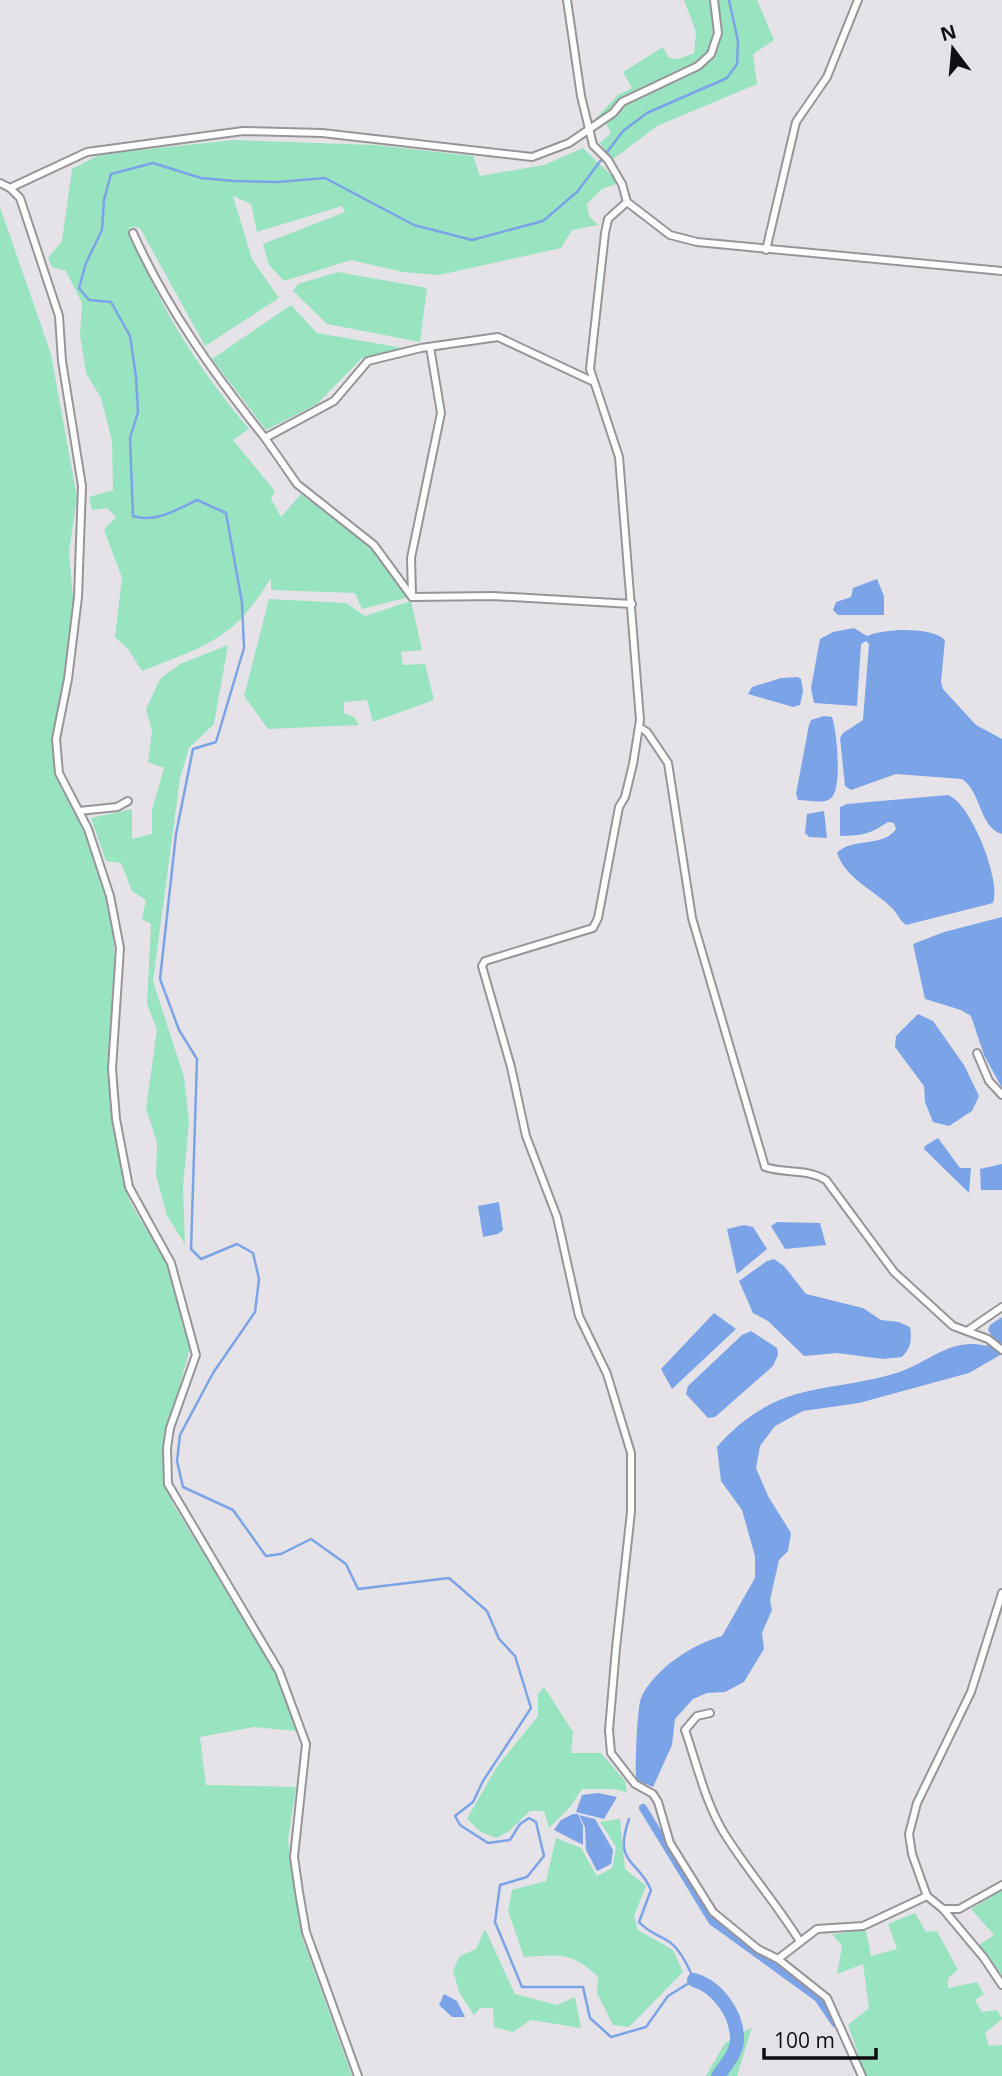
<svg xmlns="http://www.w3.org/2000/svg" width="1002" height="2076" viewBox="0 0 1002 2076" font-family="'Open Sans',sans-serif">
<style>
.green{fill:#98e3c0}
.water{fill:#7ba3e7}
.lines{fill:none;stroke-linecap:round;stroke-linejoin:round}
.stream{stroke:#7ba3e7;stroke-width:2.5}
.canal{stroke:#7ba3e7;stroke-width:8}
.river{stroke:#7ba3e7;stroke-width:14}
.street-casing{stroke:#979599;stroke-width:10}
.street{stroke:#fff;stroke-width:6}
</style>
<rect width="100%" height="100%" fill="#e6e3e8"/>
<g class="green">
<polygon points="684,0 757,0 774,40 753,54 757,84 657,126 612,160 600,143 611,133 606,123 595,119 618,95 632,88 623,72 663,47 669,58 679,59 694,53 696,32"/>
<path d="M234,140L375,145L473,156L480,176L544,165L583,148L619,183L602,189L587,204L589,216L598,225L572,230L561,248L439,275L403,272L351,260L284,281L269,265L263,244L345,212L342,206L257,232L251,204L233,196L252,259L279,298L205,346L140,228L129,227C155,302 198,368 249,429L233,440L275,491L271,499L281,517L301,494L373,547L409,597L362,609L355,593L271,590V578C234,640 205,646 142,671L128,649L115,637L122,578L104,530L116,517L107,508L92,510L89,497L113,490L112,441L101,398L86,373L80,335L82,303L66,271L52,267L48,258L62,241L72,169L101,154Z"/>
<polygon points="0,207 51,354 77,497 69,552 74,608 72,639 52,736 58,775 88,834 111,911 115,959 110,1078 121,1165 130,1202 168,1266 191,1344 166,1436 165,1479 173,1504 276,1672 297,1731 254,1727 200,1737 206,1785 296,1787 288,1840 302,1937 352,2076 0,2076"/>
<polygon points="338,272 427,288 420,342 327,324 293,291 298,284"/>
<polygon points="291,305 317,333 403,348 362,358 317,404 266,430 212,359"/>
<polygon points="269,599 346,603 365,616 411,601 422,650 401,652 403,665 425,664 434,700 373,722 367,700 344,702 344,713 354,717 359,725 268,729 244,696"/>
<polygon points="228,645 214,724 189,748 180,778 153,981 184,1077 189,1121 183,1187 185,1244 167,1216 156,1175 157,1143 146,1108 157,1030 147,1004 151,924 142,919 146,900 132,891 121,863 106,861 91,818 132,809 132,839 152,834 152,810 164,768 148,762 152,731 146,709 160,679 180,664"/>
<polygon points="544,1687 573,1732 571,1753 601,1753 625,1781 627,1792 613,1789 582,1789 570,1807 549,1828 544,1811 530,1811 508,1832 496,1838 481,1832 467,1819 496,1768 538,1716 538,1694"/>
<path d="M620,1819L625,1869L646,1886L634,1916L638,1930L673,1950L683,1972L629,2027L613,2025L597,1993L598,1977C572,1951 558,1955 524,1957L508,1911L512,1890L546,1881L556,1838L581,1848L597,1876L612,1868L616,1847L600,1822Z"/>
<polygon points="1002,1890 1002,1975 979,1945 994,1935 971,1909"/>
<polygon points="915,1913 926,1932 937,1931 958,1970 948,1978 948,1988 977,1982 984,1994 975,2000 982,2012 997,2010 1002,2019 985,2033 989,2046 1002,2045 1002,2076 866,2076 848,2025 869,2008 863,1964 837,1974 842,1946 832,1934 866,1930 871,1956 897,1949 888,1924"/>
<polygon points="485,1929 515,1994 557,2005 575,1997 581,2028 531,2020 513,2032 494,2027 493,2008 480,2008 474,2015 459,1992 453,1970 460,1956 476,1949"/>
<polygon points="752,2027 737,2076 706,2076 725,2043"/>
</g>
<g class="water">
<polygon points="877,579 884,596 884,615 838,615 833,610 836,602 851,597 853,588"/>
<path d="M854,628L867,636C883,629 930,626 945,640L941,682L943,689L976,725L1002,739V834C979,827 982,793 962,779L896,774L851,790L845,786L840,738L843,733L863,720L869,644L866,641L861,644L857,706L814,703L811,688L820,639L833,632Z"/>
<polygon points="798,677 801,679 803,691 800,705 793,707 748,694 752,687 781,678"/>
<path d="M824,716L832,717C837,731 843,792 830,799C823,804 807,800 798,800L796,794L809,725L811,720Z"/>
<path d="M948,795C971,803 1002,882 993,903L906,925C899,920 898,914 892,908C874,890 846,879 837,853C851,837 883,848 896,829L894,823L888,822C868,835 864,835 840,836V807L847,804Z"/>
<polygon points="824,811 827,838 809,837 805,833 807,814"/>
<polygon points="1002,917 1002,1088 984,1055 971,1016 961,1010 925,999 913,944 944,932"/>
<polygon points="918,1014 933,1021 964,1065 979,1096 972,1111 949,1126 933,1122 925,1102 924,1086 895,1047 896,1036"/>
<polygon points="938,1138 960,1168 971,1168 969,1193 924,1149 925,1146"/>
<polygon points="1002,1164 1002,1190 981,1190 980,1169"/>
<polygon points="499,1202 503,1230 498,1234 483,1237 478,1206"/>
<polygon points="777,1222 820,1223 826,1245 785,1249 771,1226"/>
<polygon points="744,1225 753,1227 767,1249 737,1274 727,1229"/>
<path d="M774,1259L784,1266L806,1294L863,1308L881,1320L899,1322L910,1327C912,1340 911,1348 902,1357L883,1359L837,1353L804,1356L768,1321L753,1313L739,1281L767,1261Z"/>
<polygon points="714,1313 736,1329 672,1389 661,1369"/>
<path d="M1002,1317V1354L969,1373L859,1403L803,1411L775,1426L760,1446L756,1468L768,1496L791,1533L788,1551L779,1560L770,1600L772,1610L762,1633L764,1649L744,1682L725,1692L707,1693L693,1699L675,1719L672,1745L653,1787L636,1780C635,1768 637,1708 641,1698C654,1669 693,1644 722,1636L755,1578V1556L742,1510L721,1481L717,1447C731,1430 751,1414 771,1404C812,1383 864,1387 907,1369C935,1357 954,1338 986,1346L994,1339L988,1330L990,1325Z"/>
<polygon points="751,1331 777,1348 778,1355 773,1366 715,1417 708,1418 686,1394 688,1386 742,1335"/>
<polygon points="598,1793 617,1797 604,1819 576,1812 582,1795"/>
<polygon points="573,1814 578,1814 583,1826 583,1845 554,1830 561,1820"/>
<polygon points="579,1815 595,1819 613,1850 611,1864 597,1871 586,1850 585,1827"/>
<polygon points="444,1994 457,2001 465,2017 452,2017 439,2005"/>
</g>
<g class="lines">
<path class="stream" d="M629,1819C613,1865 638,1859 651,1890L639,1922C649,1933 657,1934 668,1941C680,1948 689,1968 694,1980L668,1996L646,2027L611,2037L590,2018L583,1987H522L495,1922L500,1885L527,1877L544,1856L536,1822L529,1818L520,1824L510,1840L488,1843L460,1825L455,1816L473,1802L483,1781L531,1708L515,1656L499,1639L487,1611L449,1578L358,1589L346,1564L311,1539L281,1554L266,1556L233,1510L183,1487L177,1461L180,1435L213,1373L255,1312L259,1279L253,1253L237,1244L201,1259L191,1249L197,1059L179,1030L160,979L176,834L193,749L216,742L244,648L242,603L226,513L197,500C176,510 156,523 133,516L130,438L138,412L136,377L130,336L111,302L89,300L79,288L86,263L102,230L104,200L111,174L153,163L201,178L234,181L278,182L325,178L414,225L472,240L543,221L577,192L623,131L647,113L727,78L737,64L738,41L729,0"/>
<polyline class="canal" points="643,1808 712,1921 818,1998 835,2023"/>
<path class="river" d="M694,1980C718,1987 738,2015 737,2041C736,2054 725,2066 718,2076"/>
<defs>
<g id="street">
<polyline points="567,0 581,96 593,145 608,160 622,184 627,202 608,219 605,233 590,369 619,457 640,720 633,764 625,797 619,807 598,918 593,928 485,961 482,966 511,1067 526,1136 557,1217 579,1316 607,1374 631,1453 631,1512 616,1648 609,1730 611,1753 635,1784 653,1794 658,1802 670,1843 713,1912 758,1949 778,1959 827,1998 862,2076"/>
<polyline points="0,183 10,188 20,198 59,316 62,361 82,486 78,597 68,679 56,739 59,773 88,829 110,896 120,948 112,1069 116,1119 129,1187 171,1263 196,1355 170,1428 167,1448 168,1484 279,1671 306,1744 294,1857 299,1892 306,1932 358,2076"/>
<polyline points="10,188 87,152 243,131 322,133 532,157 569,143 613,113 622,102 698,66 711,54 718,33 714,0"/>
<polyline points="627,202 670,235 697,242 1002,271"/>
<path d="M133,233C166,307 214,374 265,438"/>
<polyline points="766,250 796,122 827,77 858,0"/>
<polyline points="412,595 411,558 441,413 430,347"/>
<polyline points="412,597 374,545 297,484 265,438 334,401 368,361 421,348 498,337 594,382"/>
<polyline points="412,597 493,596 632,604"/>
<path d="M639,727L647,732L668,763L692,918L765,1167C786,1174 806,1168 826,1180L894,1272L953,1326L988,1339L1002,1350"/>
<polyline points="79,811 117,807 128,801"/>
<polyline points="977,1053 989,1081 1002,1095"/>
<polyline points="967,1331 1002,1307"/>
<path d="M710,1713L697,1716L685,1730C697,1764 705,1802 724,1833C747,1870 776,1903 799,1940"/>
<polyline points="927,1896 943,1909 984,1958 1002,1985"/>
<polyline points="943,1909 959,1909 1002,1885"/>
<polyline points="778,1959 817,1929 863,1926 927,1896 912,1854 909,1834 917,1803 971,1692 1002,1593"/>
</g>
</defs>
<use href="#street" class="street-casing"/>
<use href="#street" class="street"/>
</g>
<g transform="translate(953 49) rotate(344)" stroke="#e6e3e8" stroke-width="5" paint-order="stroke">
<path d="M0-5L12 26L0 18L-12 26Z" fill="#0f0e10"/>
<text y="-10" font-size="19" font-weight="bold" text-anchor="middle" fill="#0f0e10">N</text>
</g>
<path d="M764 2048v10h112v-10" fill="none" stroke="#0f0e10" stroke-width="3.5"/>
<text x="774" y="2048" font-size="21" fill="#0f0e10" stroke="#e6e3e8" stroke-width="5" paint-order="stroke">100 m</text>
</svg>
